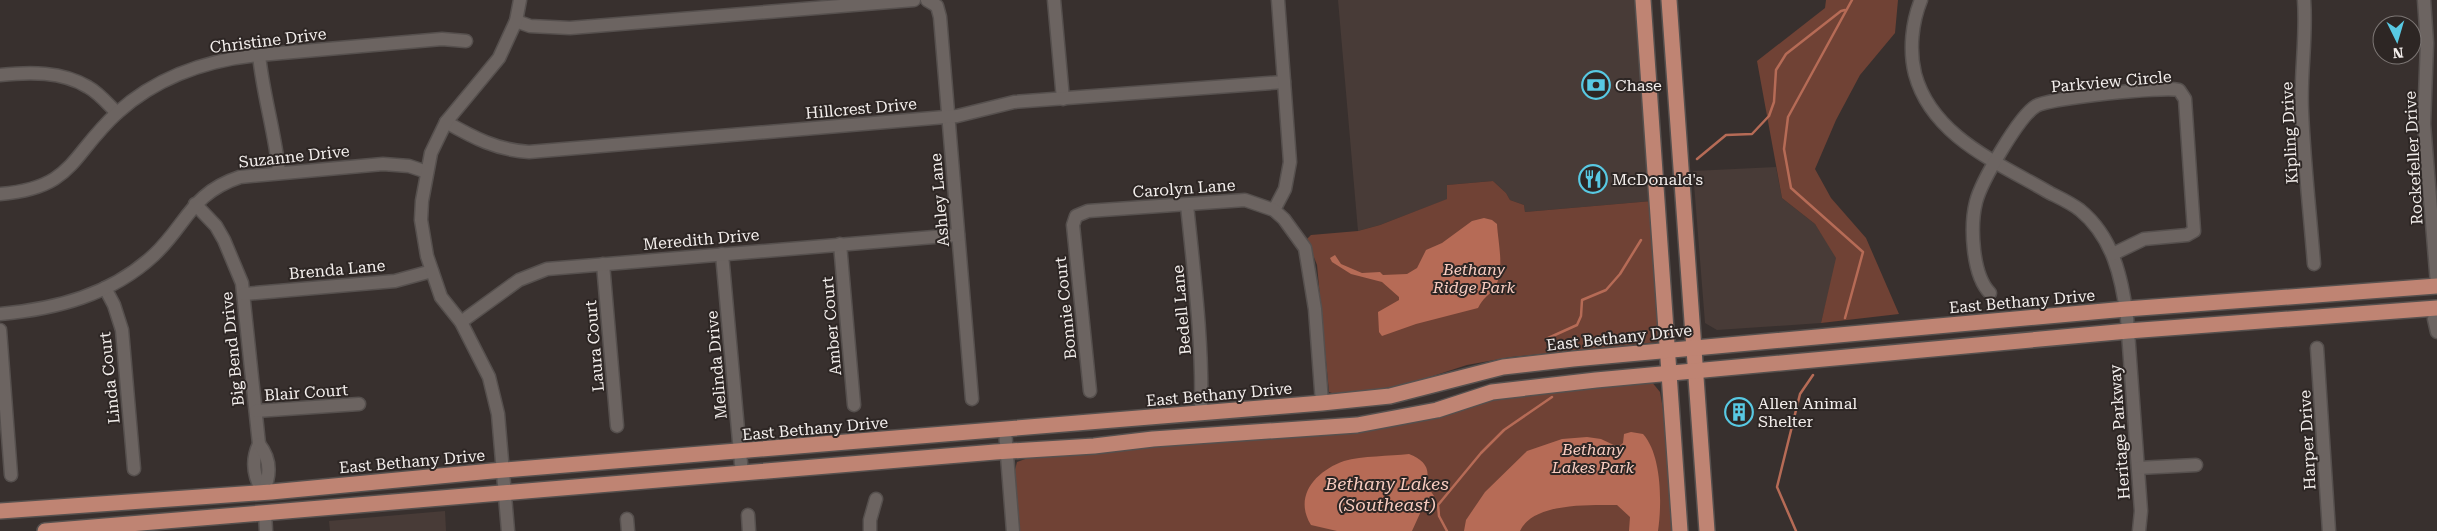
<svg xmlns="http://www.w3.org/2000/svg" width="2437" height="531" viewBox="0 0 2437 531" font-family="'Roboto Serif',serif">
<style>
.built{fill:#483b37}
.green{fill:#704235}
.water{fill:#b66b56}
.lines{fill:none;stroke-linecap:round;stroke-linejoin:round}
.stream{stroke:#b66b56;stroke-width:2.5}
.minor-casing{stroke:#56504e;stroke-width:15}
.major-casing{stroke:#56504e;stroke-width:18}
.minor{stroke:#6c6461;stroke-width:12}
.major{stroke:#bf8473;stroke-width:15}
.labels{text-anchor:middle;stroke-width:4;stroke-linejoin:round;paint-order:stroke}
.street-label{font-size:16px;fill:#f3eeec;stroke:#2d2624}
.poi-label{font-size:16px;fill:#f3eeec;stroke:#2d2624;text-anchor:start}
.park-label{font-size:16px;font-style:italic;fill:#f8ccc0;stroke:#2d2624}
.water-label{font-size:18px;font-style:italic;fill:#f7cbbf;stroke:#2d2624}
</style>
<rect width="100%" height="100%" fill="#38302e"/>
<g class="built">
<polygon points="1338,0 1636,0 1652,201 1525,212 1524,205 1510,200 1506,193 1493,181 1447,185 1448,199 1380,225 1358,231"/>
<polygon points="1776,167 1782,198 1815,224 1837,258 1821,323 1717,330 1705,323 1693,171"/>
<polygon points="445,511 446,531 330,531 329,521"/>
</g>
<g class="green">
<polygon points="1826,0 1898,0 1895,33 1860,75 1836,120 1815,169 1831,198 1866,238 1899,314 1821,323 1836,258 1815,224 1782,198 1757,61 1825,8"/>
<polygon points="1493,181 1506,193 1510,200 1524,205 1525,212 1652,201 1660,336 1657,342 1511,357 1467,365 1405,385 1338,395 1329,392 1317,265 1307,239 1311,235 1358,231 1380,225 1447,199 1447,185"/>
<polygon points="1651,381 1660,392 1664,415 1673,531 1020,531 1015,470 1017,462 1028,458 1376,428 1504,396"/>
</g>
<g class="water">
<path d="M1484,218L1492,220L1497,224C1498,243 1506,274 1493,290C1487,297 1484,297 1478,308L1416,324L1382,336L1379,332L1378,312L1399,300V297L1382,282L1351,274L1332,262L1330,258L1335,255L1341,264L1362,273L1380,272L1383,275L1407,274L1417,268L1426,250L1442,243L1472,221Z"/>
<path d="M1631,432L1643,434C1662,455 1662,504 1658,531H1629L1630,517L1617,505C1592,505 1533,502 1520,531H1464L1466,520L1485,492L1527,451L1562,439L1587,437L1601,439L1618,447L1623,443L1624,434Z"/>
<path d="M1409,454C1424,460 1431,468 1426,484L1434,496L1422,509L1412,531H1337L1311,525C1293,496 1316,471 1344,461C1362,456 1390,456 1409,454Z"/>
</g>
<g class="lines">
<g class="stream">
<polyline points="1697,159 1726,135 1752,134 1769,116 1774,102 1776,70 1786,54 1841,11 1845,10"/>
<polyline points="1845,318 1863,252 1791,188 1784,149 1788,117 1852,0"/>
<polyline points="1546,339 1577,325 1581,316 1582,300 1606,290 1620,274 1641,240"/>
<polyline points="1447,531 1439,516 1438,505 1481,453 1504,430 1552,397"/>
<polyline points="1796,531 1777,487 1800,394 1813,375"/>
</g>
<defs>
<g id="minor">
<polyline points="927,0 937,6 940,17 972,399"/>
<polyline points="1054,0 1063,99"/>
<path d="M1921,0C1912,22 1909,50 1915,74C1932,137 1999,163 2050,193C2060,198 2071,203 2080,210C2113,237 2122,278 2127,318L2141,511L2139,531"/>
<path d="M2304,0C2307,37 2300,74 2302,111C2304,162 2310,213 2314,264"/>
<polyline points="2424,0 2427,43 2424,124 2437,284"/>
<polyline points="516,21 530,26 570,28 914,0"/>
<path d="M259,55C263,95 275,132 279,172"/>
<path d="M0,75C29,72 62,71 88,87C99,93 108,104 117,113"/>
<path d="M446,122C474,138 497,150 529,152L957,116L1014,102L1284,82"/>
<path d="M0,194C74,188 70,156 117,113C157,77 207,60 259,55L442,39L466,41"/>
<path d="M195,204L216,226L224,240L242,283L259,444C251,461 253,476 263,492"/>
<path d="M1187,205C1194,274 1203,343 1201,412"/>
<polyline points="1274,210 1285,189 1290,162 1278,0"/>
<polyline points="840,244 854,405"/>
<polyline points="722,254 742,474"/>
<polyline points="603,264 617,426"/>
<polyline points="105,288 114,305 122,330 134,469"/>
<path d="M1990,293C1972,275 1970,226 1976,202C1981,182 2019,116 2036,106C2049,98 2164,86 2179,90L2185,99L2194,231L2187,235L2144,239L2113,254"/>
<polyline points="244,294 395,281 432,271"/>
<polyline points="2437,313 2434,319 2437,332"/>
<path d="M0,314C56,309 111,295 154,255C187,224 191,193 240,177L383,164L409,166L427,172"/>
<polyline points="461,322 519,280 547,269 958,235"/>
<polyline points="0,330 11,475"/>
<polyline points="2317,348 2329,531"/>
<polyline points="1090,391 1073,225 1076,216 1088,211 1245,200 1274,210 1284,219 1305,248 1315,309 1322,403"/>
<polyline points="256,411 359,404"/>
<polyline points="1005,430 1013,531"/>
<path d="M259,444C271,459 271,475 263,492"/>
<polyline points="2138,468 2196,465"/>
<polyline points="265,513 266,531"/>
<polyline points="748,515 749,531"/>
<polyline points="627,519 628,531"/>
<polyline points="508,531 498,414 489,377 461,322 441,297 427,256 421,220 422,201 431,153 446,122 499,58 516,21 520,0"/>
<polyline points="870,531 870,520 876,499"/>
</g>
<g id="major">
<polyline points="1643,0 1680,531"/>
<polyline points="1669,0 1707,531"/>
<polyline points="0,511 271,492 492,471 1322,403 1390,396 1503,367 1573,359 2126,309 2437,286"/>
<polyline points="45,531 995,452 1094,446 1153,439 1357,425 1437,410 1492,392 1596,380 2128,331 2437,308"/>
</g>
</defs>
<use href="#minor" class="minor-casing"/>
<use href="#major" class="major-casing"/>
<use href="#minor" class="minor"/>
<use href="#major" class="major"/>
</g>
<defs>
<symbol id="bank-ring" viewBox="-11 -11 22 22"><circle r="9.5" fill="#2d2624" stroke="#58c9e3" stroke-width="1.5"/><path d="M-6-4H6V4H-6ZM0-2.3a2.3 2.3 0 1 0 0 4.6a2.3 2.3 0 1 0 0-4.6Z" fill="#58c9e3"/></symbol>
<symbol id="restaurant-ring" viewBox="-11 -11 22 22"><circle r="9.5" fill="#2d2624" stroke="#58c9e3" stroke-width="1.5"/><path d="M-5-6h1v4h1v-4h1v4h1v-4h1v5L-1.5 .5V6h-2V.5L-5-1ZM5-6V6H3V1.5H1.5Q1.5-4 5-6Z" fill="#58c9e3"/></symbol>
<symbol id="building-ring" viewBox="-11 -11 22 22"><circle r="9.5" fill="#2d2624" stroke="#58c9e3" stroke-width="1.5"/><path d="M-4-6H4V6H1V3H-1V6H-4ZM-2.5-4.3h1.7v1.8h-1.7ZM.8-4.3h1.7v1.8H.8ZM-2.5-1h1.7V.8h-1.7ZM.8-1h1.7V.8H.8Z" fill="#58c9e3"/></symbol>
</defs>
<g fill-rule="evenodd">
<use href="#bank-ring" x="1580" y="69" width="32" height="32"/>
<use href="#restaurant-ring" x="1577" y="163" width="32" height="32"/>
<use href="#building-ring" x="1723" y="396" width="32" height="32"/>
</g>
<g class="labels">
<g class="street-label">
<text transform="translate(268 40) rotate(-7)" y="6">Christine Drive</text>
<text transform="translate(2111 81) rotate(-5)" y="6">Parkview Circle</text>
<text transform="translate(861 108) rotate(-5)" y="6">Hillcrest Drive</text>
<text transform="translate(2289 133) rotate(-93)" y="6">Kipling Drive</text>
<text transform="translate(294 156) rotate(-6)" y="6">Suzanne Drive</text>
<text transform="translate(2413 158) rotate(-93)" y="6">Rockefeller Drive</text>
<text transform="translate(1184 188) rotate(-4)" y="6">Carolyn Lane</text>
<text transform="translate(939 200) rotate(-95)" y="6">Ashley Lane</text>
<text transform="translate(701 239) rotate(-5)" y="6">Meredith Drive</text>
<text transform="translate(337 269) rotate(-5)" y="6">Brenda Lane</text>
<text transform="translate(2022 301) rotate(-5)" y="6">East Bethany Drive</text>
<text transform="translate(1065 308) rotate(-96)" y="6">Bonnie Court</text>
<text transform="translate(1181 310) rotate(-95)" y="6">Bedell Lane</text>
<text transform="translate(831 326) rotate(-95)" y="6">Amber Court</text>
<text transform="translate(1619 337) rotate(-6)" y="6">East Bethany Drive</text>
<text transform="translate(594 346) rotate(-95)" y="6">Laura Court</text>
<text transform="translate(232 349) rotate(-96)" y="6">Big Bend Drive</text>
<text transform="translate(716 365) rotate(-95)" y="6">Melinda Drive</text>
<text transform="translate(109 378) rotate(-96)" y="6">Linda Court</text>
<text transform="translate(306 392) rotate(-4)" y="6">Blair Court</text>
<text transform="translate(1219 394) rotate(-5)" y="6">East Bethany Drive</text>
<text transform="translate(815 428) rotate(-5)" y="6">East Bethany Drive</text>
<text transform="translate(2119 432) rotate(-94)" y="6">Heritage Parkway</text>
<text transform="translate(2307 440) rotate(-93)" y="6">Harper Drive</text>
<text transform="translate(412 461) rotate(-5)" y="6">East Bethany Drive</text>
</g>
<g class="poi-label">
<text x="1615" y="91">Chase</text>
<text x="1612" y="185">McDonald's</text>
<text x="1758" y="409">Allen Animal<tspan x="1758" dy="18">Shelter</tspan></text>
</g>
<g class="park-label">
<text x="1474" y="275">Bethany<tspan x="1474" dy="18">Ridge Park</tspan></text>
<text x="1593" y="455">Bethany<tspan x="1593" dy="18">Lakes Park</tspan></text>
</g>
<g class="water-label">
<text x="1387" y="490">Bethany Lakes<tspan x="1387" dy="21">(Southeast)</tspan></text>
</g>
</g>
<g transform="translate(2397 40) rotate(175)"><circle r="24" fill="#2d2624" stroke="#7c7674"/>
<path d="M0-4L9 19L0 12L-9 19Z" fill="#58c9e3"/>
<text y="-8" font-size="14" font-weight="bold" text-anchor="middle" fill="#f3eeec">N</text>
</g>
</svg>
